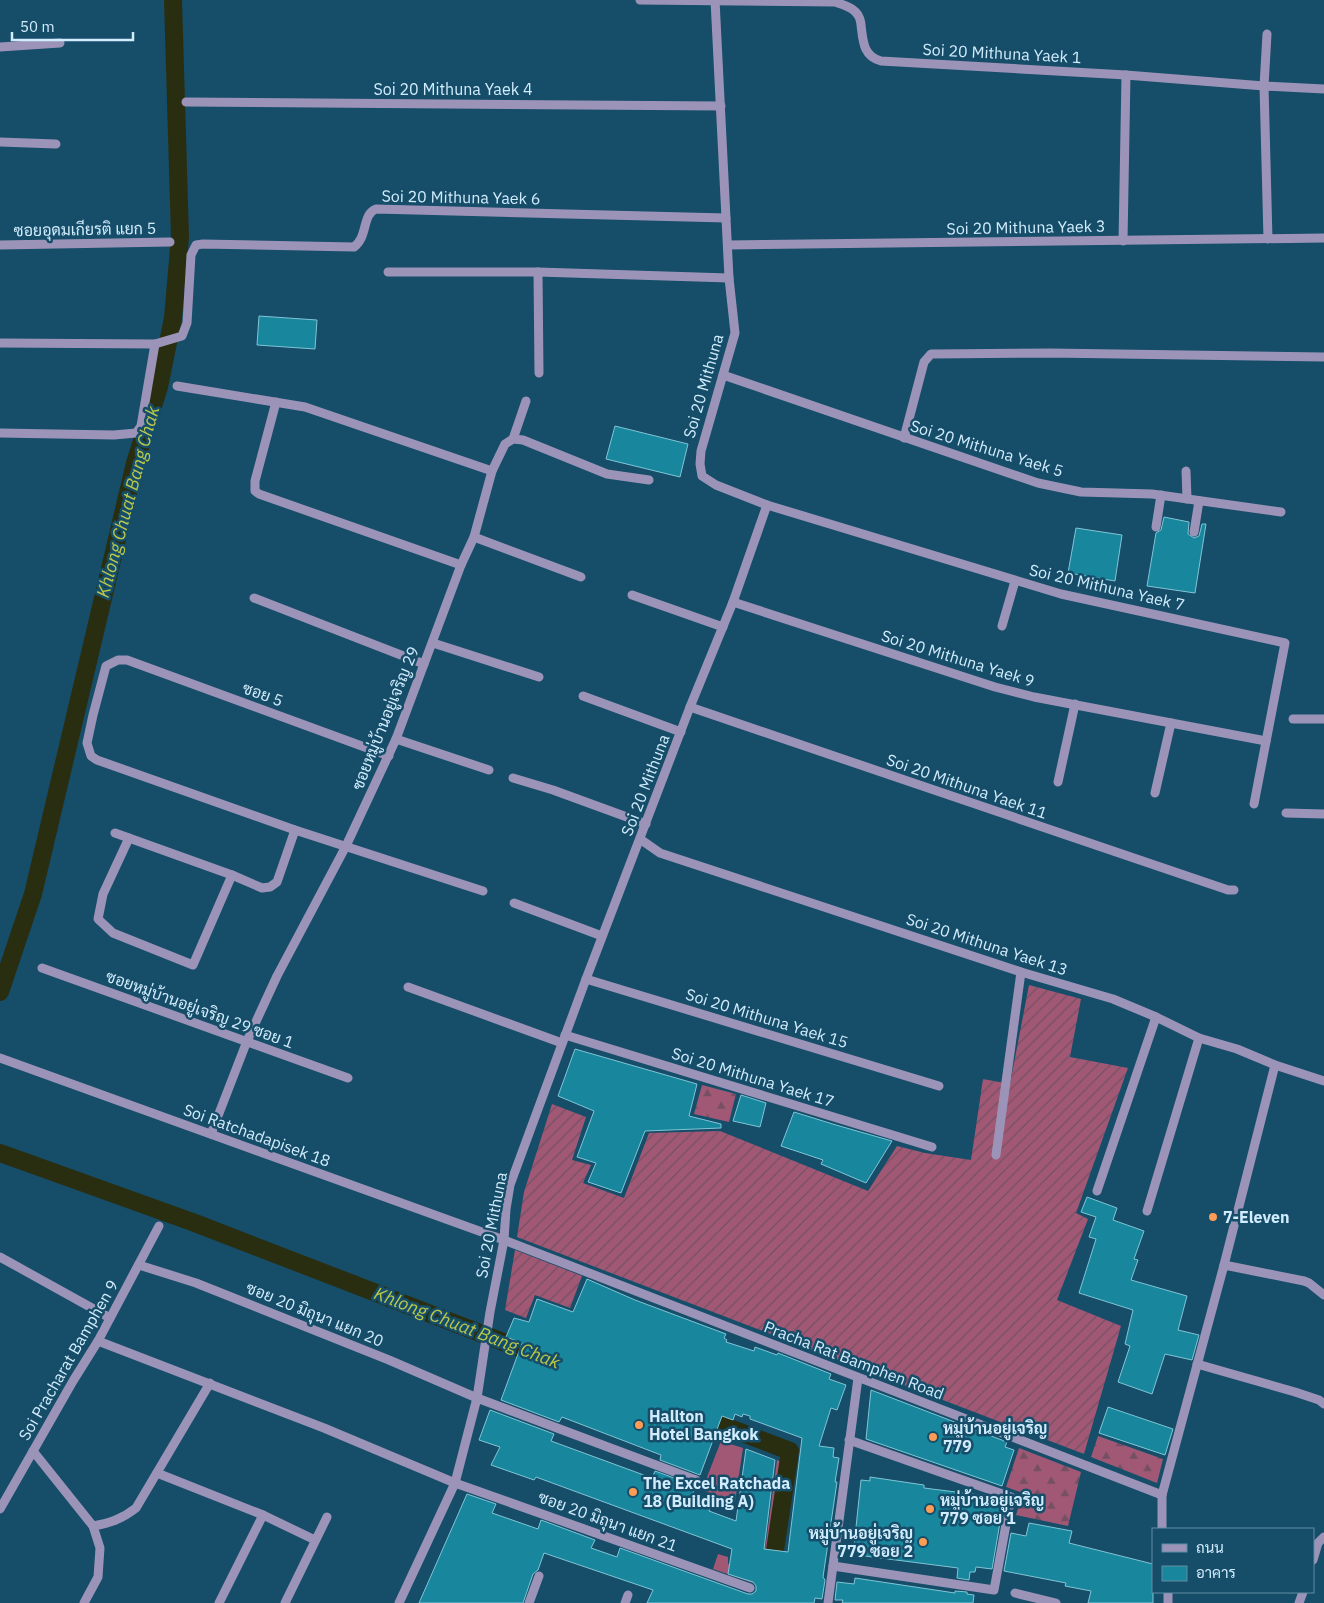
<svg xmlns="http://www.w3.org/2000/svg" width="1324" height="1603" viewBox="0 0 1324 1603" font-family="'IBM Plex Sans',Sarabun,sans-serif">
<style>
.green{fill:#a15875}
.forest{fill:url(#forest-firs)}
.garden{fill:url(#garden-furrows)}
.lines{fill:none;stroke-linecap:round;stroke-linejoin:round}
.canal{stroke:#2a2e10;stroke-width:18}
.building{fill:#18879d;stroke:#80c5d6}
.minor{stroke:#9c94b8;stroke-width:9}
.poi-dot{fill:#fd9d55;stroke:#164d69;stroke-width:2}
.labels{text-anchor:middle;stroke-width:5;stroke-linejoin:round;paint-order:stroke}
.street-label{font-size:16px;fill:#d1ecfd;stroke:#164d69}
.poi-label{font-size:16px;font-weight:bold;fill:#d1ecfd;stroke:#164d69;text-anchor:start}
.water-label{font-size:18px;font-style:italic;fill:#bbc949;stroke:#164d69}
</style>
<defs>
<pattern id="forest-firs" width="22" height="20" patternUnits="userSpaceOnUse" patternTransform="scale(1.25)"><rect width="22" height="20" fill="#a15875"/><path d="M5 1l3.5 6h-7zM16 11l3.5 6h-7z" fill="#755063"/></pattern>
<pattern id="garden-furrows" width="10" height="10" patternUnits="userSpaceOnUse" patternTransform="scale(1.25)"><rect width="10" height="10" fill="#a15875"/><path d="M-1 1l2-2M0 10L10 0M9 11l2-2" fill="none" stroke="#755063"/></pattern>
</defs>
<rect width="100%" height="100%" fill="#164d69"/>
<g class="green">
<polygon points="721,1441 743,1448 735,1502 702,1490"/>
<polygon points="777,1460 782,1462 765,1587 713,1569 718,1554 728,1557 728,1564 743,1569 761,1580"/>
</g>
<g class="forest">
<polygon points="702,1085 736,1094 729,1122 694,1114"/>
<polygon points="1098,1436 1163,1459 1157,1483 1091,1457"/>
<polygon points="1019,1448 1081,1472 1068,1526 1016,1515 1023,1493 1006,1487"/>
</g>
<g class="garden">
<polygon points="1029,985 1081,999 1070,1057 1128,1068 1076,1213 1088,1219 1057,1300 1121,1326 1084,1454 517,1237 524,1192 552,1104 586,1117 572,1160 591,1165 583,1183 624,1198 649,1133 720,1131 868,1191 897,1146 925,1153 971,1160 983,1079 1010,1084"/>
<polygon points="515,1250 582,1276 570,1308 535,1295 526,1318 505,1310"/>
</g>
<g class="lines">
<g class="canal">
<polyline points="0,992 33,894 135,463 159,387 173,318 180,237 173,0"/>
<polyline points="0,1153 195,1223 542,1357"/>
<polyline points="698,1416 790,1451 767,1603"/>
</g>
</g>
<g class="building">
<polygon points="259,316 317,320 315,349 257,345"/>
<polygon points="615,426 688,444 680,477 606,459"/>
<polygon points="1164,517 1189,522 1188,534 1194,538 1199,536 1202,524 1206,524 1195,593 1147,586 1156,533 1161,530"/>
<polygon points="1076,528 1122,535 1115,581 1068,573"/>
<polygon points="575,1049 697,1084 689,1116 721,1124 721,1128 645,1131 621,1193 588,1182 596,1163 577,1157 594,1111 558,1096"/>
<polygon points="741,1095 766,1103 760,1127 733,1121"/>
<polygon points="794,1112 836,1125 892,1141 866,1183 821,1164 823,1160 781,1146"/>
<polygon points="1087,1197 1117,1208 1113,1220 1144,1231 1134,1259 1138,1260 1131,1280 1187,1296 1178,1330 1199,1335 1192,1360 1165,1354 1152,1394 1118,1382 1130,1346 1125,1344 1133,1310 1079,1293 1096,1239 1089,1237 1096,1217 1081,1212"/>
<polygon points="587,1279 635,1300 726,1334 724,1338 727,1340 726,1342 754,1351 755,1347 777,1355 778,1353 831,1374 829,1379 846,1385 837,1410 831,1408 819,1446 834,1448 833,1457 839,1458 835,1482 837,1482 823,1577 825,1580 822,1599 815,1598 814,1603 647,1603 653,1590 544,1553 538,1570 533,1574 523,1603 419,1603 467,1494 496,1504 492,1513 538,1529 541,1520 595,1540 591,1548 617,1557 620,1548 748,1594 752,1594 756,1591 756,1586 753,1582 728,1574 732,1549 536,1477 534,1480 491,1465 500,1447 479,1440 490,1410 554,1434 551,1441 652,1478 655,1471 696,1486 693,1493 713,1501 709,1511 736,1521 746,1449 775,1460 764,1549 788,1552 802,1438 750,1419 750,1416 743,1414 742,1417 735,1414 733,1420 722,1416 700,1475 660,1460 661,1455 562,1417 559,1422 501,1400 522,1343 506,1337 514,1318 529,1322 537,1299 573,1312"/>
<polygon points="871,1390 1007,1442 1005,1447 1014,1450 1002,1486 866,1439"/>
<polygon points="1108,1407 1173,1429 1165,1455 1099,1433"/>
<polygon points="870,1477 924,1485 924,1488 988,1496 997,1499 996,1504 1003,1505 992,1569 976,1567 975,1572 970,1572 969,1580 957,1578 958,1568 865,1556 865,1548 854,1546 861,1480 870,1481"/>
<polygon points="1029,1523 1072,1531 1069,1543 1153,1564 1153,1603 1088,1603 1091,1591 1065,1586 1066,1583 1004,1571 1011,1533 1026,1536"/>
<polygon points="855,1578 955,1593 955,1591 967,1592 967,1594 974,1595 973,1603 842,1603 843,1600 835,1600 837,1582 854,1584"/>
</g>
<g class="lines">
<g class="minor">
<path d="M640,0L835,2C844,5 855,8 859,17C860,18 861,24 861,25C863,41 863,56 881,61L1126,75L1264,86L1324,89"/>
<polyline points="1267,34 1264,86 1268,239"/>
<polyline points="0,47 60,43"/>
<polyline points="186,102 721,106"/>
<polyline points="0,142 56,144"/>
<polyline points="1123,241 1126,75"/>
<polyline points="0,245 170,242"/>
<polyline points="728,245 1324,238"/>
<polyline points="388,272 538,272 729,278"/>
<polyline points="538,272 539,373"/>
<path d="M0,343L155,344L182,336L187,323L191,255L196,245L203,244L354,247C368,237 362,214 376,209L726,218"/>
<polyline points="723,375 1038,483 1081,492 1152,494 1281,512"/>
<polyline points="177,386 305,407 492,471"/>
<polyline points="276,402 255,481 255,491 259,494 461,565"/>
<polyline points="0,433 114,435 136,433 141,426 155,344"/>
<polyline points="904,438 924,362 931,354 1050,353 1324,357"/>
<polyline points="513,439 526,401"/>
<polyline points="1186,471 1187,499"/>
<polyline points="767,505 1061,594 1285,643 1254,804"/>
<polyline points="1156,527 1161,495"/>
<polyline points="1194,532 1199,501"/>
<polyline points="474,537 581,577"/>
<polyline points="632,595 723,627"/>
<polyline points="254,598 424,664"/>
<polyline points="733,602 995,687 1034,697 1266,741"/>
<polyline points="1002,626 1015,581"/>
<polyline points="433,643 539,677"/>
<polyline points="583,696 681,732"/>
<polyline points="690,707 1228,890 1234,890"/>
<polyline points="1293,719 1324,719"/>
<polyline points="396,739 489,770"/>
<polyline points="389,756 127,660 118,660 106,666 93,715 87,743 91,756 97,760 295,830 483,891"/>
<polyline points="513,778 553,790 646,824"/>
<polyline points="1058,782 1075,704"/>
<polyline points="1155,793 1171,723"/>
<polyline points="1286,813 1324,814"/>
<polyline points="115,833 232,875 262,888 270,887 277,882 295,830"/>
<polyline points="129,838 103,894 98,919 113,933 193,965 232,875"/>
<polyline points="640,839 660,853 1021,972 1113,999 1156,1017 1199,1038 1237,1049 1275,1065 1324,1081"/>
<polyline points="514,903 602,936"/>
<polyline points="42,968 348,1078"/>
<polyline points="586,979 939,1086"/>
<polyline points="408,987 562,1043"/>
<polyline points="565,1035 932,1147"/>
<polyline points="0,1058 504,1240 1162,1495 1162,1529"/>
<polyline points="211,1134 247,1041 277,976 346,846 396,739 461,565 474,537 492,471 505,444 513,439 523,440 607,474 649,480"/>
<polyline points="996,1155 1021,972"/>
<polyline points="1097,1191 1156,1017"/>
<polyline points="1147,1211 1199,1038"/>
<polyline points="0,1257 110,1318"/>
<polyline points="139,1265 196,1283 389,1360 477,1398 696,1480"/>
<polyline points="1224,1265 1304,1281 1309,1283 1324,1295"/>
<polyline points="98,1341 324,1428 455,1483 750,1588"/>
<polyline points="1197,1364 1295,1392 1319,1400 1324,1404"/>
<polyline points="33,1451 93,1526 100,1548 98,1577 84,1603"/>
<polyline points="157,1473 263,1515 315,1540"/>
<polyline points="1162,1495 1224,1265 1275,1065"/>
<polyline points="0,1509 73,1381 98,1341 159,1226"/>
<path d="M93,1526C110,1523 122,1519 136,1508L210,1383"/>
<polyline points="1313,1560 1318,1543 1324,1537"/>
<polyline points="833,1566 994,1590 1011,1497 849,1440"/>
<polyline points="1015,1593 1056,1603"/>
<polyline points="219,1603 263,1515"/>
<polyline points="285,1603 327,1517"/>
<polyline points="399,1603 455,1483 477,1398 490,1312 504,1240 506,1209 510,1185 586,979 690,707 733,602 767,505 716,485 702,476 700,464 701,451 735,333 729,278 715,0"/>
<polyline points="529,1603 539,1576"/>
<polyline points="625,1603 628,1595"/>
<polyline points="828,1603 858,1378"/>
<polyline points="1168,1603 1168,1592"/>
<polyline points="1299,1603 1303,1592"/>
</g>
</g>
<g class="poi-dot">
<circle cx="1213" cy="1217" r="5"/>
<circle cx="639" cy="1425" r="5"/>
<circle cx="933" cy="1437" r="5"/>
<circle cx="633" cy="1492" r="5"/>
<circle cx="930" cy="1509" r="5"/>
<circle cx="923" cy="1542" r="5"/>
</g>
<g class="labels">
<g class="street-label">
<text transform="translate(1002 53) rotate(3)" y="6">Soi 20 Mithuna Yaek 1</text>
<text x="453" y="95">Soi 20 Mithuna Yaek 4</text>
<text transform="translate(461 197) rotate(1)" y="6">Soi 20 Mithuna Yaek 6</text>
<text transform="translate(1026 227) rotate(-1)" y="6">Soi 20 Mithuna Yaek 3</text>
<text transform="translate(85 229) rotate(-1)" y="6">ซอยอุดมเกียรติ แยก 5</text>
<text transform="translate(703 386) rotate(-74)" y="6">Soi 20 Mithuna</text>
<text transform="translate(987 448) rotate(17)" y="6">Soi 20 Mithuna Yaek 5</text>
<text transform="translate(1107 587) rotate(13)" y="6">Soi 20 Mithuna Yaek 7</text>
<text transform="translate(958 658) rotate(17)" y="6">Soi 20 Mithuna Yaek 9</text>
<text transform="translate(263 694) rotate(20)" y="6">ซอย 5</text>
<text transform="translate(385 718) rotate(-68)" y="6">ซอยหมู่บ้านอยู่เจริญ 29</text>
<text transform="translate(645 785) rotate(-69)" y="6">Soi 20 Mithuna</text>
<text transform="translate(967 786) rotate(19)" y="6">Soi 20 Mithuna Yaek 11</text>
<text transform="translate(987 944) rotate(18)" y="6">Soi 20 Mithuna Yaek 13</text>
<text transform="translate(200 1009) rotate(20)" y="6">ซอยหมู่บ้านอยู่เจริญ 29 ซอย 1</text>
<text transform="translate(767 1018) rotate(17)" y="6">Soi 20 Mithuna Yaek 15</text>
<text transform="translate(753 1077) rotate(17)" y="6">Soi 20 Mithuna Yaek 17</text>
<text transform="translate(257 1135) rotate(20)" y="6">Soi Ratchadapisek 18</text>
<text transform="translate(491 1225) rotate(-79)" y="6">Soi 20 Mithuna</text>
<text transform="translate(315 1314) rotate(22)" y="6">ซอย 20 มิถุนา แยก 20</text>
<text transform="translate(68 1360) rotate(-60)" y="6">Soi Pracharat Bamphen 9</text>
<text transform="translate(854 1360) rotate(21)" y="6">Pracha Rat Bamphen Road</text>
<text transform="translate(608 1521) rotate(20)" y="6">ซอย 20 มิถุนา แยก 21</text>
</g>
<g class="poi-label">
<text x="1223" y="1223">7-Eleven</text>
<text x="649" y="1422">Hallton<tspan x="649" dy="18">Hotel Bangkok</tspan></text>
<text x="943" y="1434">หมู่บ้านอยู่เจริญ<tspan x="943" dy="18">779</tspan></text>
<text x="643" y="1489">The Excel Ratchada<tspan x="643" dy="18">18 (Building A)</tspan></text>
<text x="940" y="1506">หมู่บ้านอยู่เจริญ<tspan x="940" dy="18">779 ซอย 1</tspan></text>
<text x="913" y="1539" text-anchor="end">หมู่บ้านอยู่เจริญ<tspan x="913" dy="18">779 ซอย 2</tspan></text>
</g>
<g class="water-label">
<text transform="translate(128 502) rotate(-75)" y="6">Khlong Chuat Bang Chak</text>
<text transform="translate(467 1328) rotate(21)" y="6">Khlong Chuat Bang Chak</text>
</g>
</g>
<rect x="1152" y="1528" width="162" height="65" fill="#164d69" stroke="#618da4"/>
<rect x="1162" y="1544" width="25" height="8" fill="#9c94b8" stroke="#618da4"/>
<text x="1196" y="1553" font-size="15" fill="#d1ecfd">ถนน</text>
<rect x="1162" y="1566" width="25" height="15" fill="#18879d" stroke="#618da4"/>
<text x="1196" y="1578" font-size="15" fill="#d1ecfd">อาคาร</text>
<path d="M12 32v8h121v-8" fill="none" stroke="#d1ecfd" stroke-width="2.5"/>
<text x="20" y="32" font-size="15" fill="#d1ecfd" stroke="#164d69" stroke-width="4" paint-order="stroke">50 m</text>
</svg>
